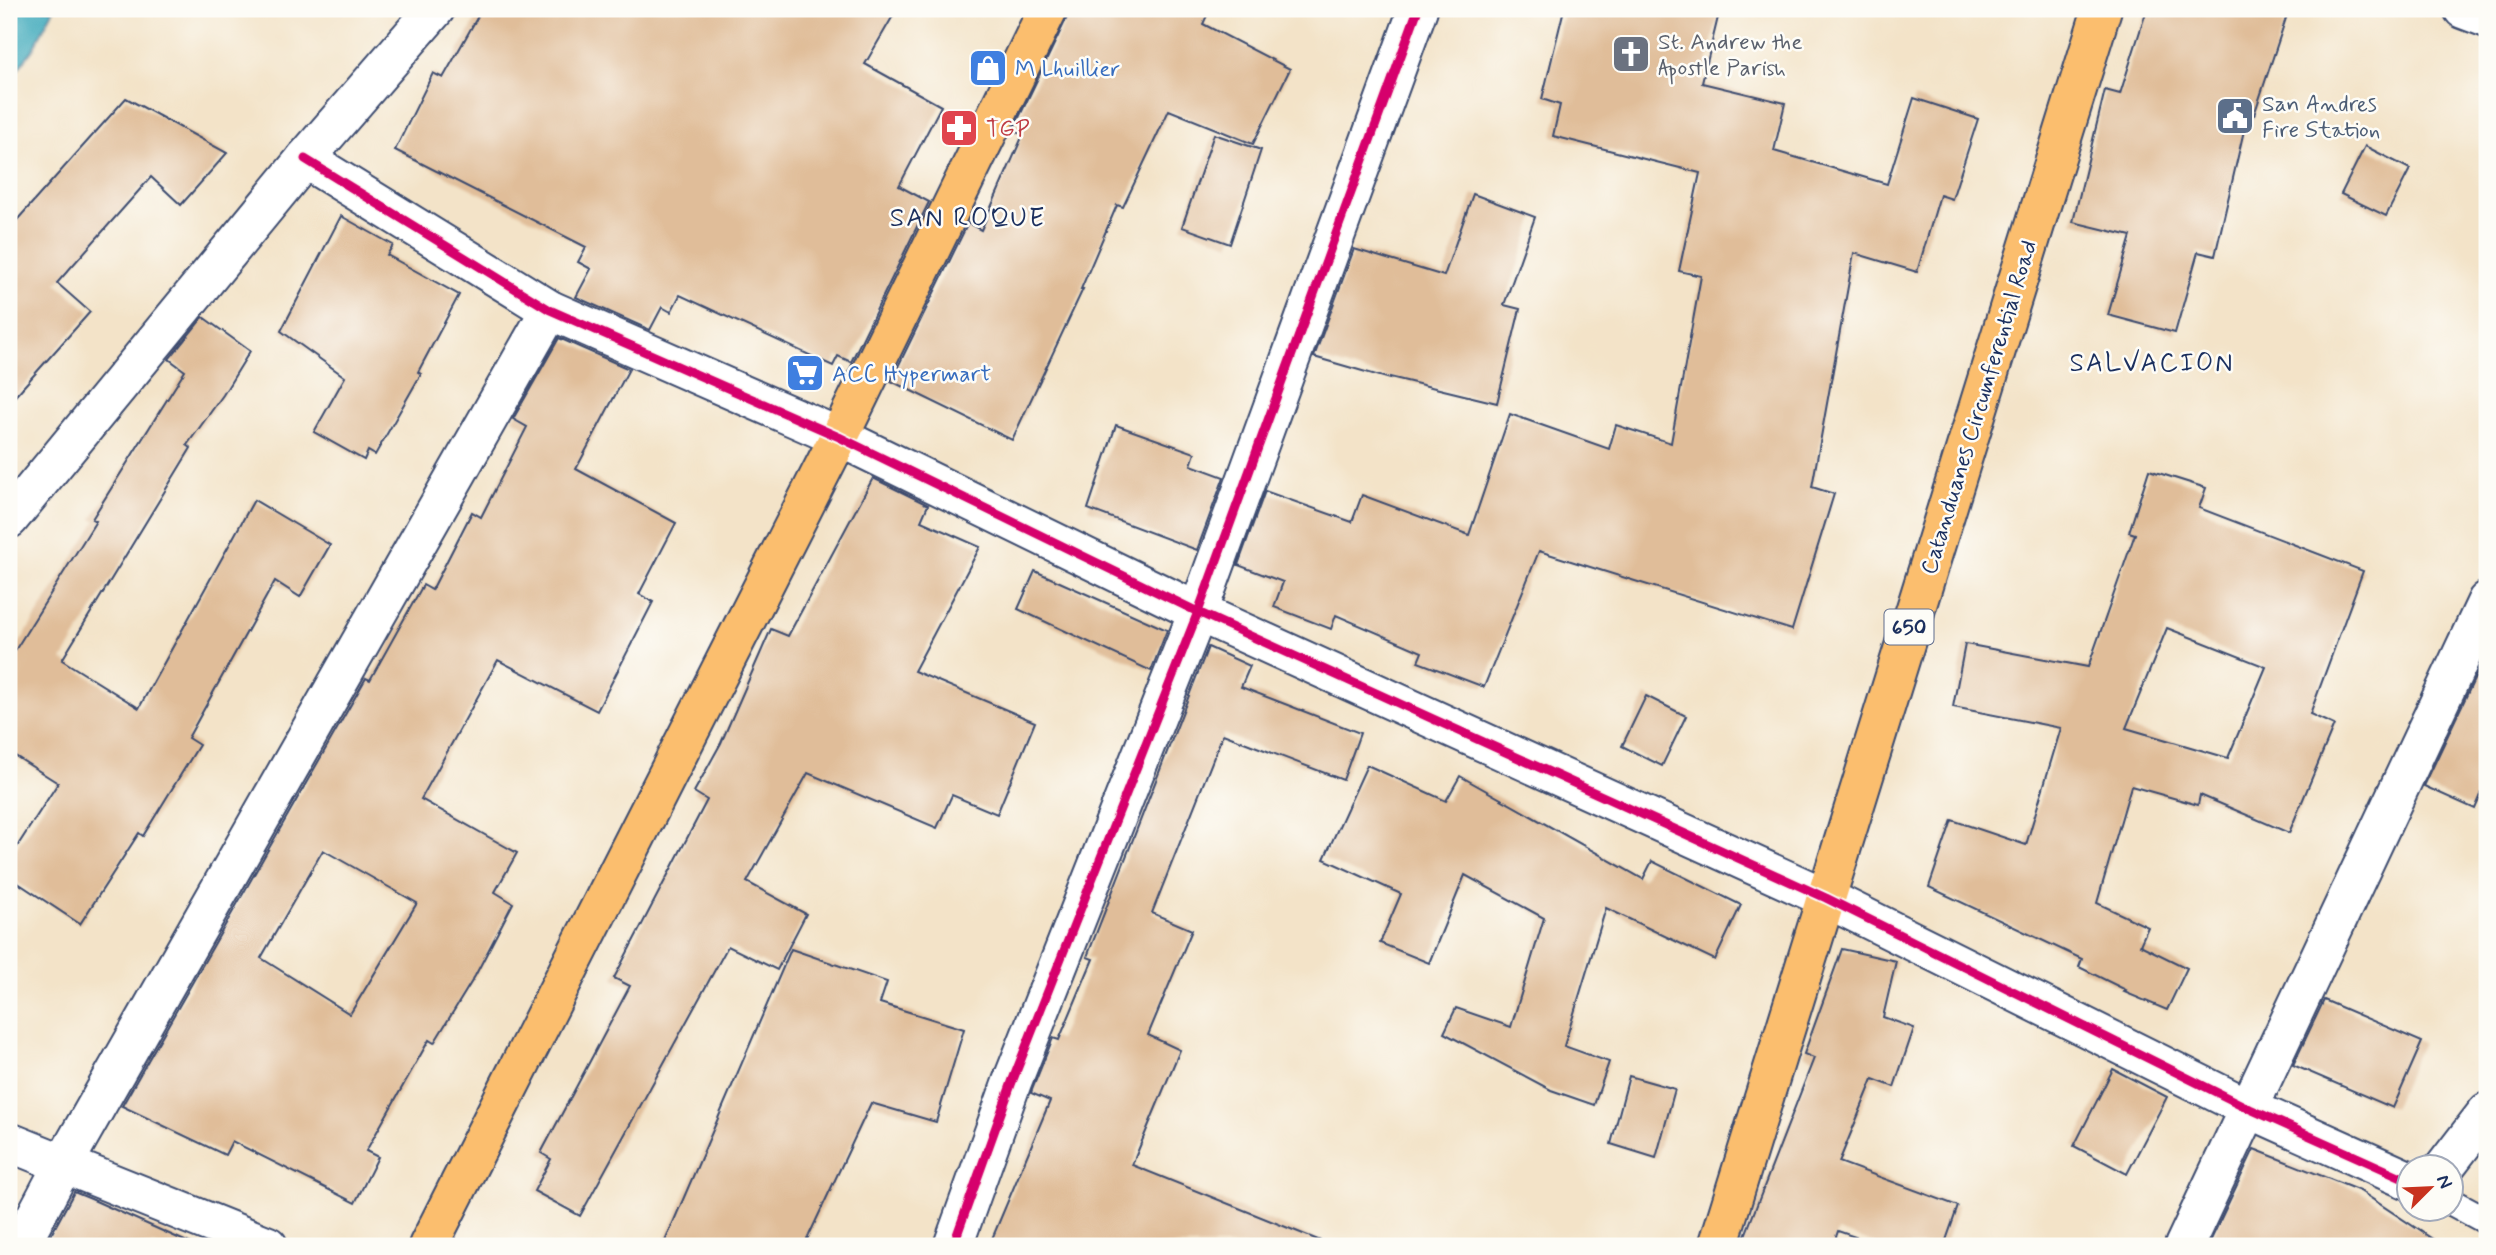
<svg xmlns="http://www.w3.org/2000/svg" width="2496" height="1255" viewBox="0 0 2496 1255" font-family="Mynerve,sans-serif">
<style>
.water{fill:#3ca9bb;stroke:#2c6c8c;stroke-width:2}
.building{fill:#e0bd99;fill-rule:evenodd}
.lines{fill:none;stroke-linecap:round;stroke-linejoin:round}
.service-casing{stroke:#3b4a6e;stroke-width:30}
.minor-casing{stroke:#3b4a6e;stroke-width:42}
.primary-casing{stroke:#3b4a6e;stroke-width:42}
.service{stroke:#fff;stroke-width:26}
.minor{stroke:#fff;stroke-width:38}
.primary{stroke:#fbbe6e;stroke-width:38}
.cycleway-casing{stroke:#fdfcf7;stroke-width:13}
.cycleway{stroke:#d6006c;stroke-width:9}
.labels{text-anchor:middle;stroke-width:5;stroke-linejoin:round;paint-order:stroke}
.shield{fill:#fdfcf7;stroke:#5f6c8c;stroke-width:2}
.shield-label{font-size:21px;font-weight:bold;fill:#1b2f5e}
.worship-label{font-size:23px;fill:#5b616d;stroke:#fdfcf7;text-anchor:start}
.shop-label{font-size:23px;fill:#366cbe;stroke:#fdfcf7;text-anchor:start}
.service-label{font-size:23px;fill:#4e5e75;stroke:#fdfcf7;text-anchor:start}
.health-label{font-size:23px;fill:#be3a42;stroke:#fdfcf7;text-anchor:start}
.street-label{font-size:23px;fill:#1b2f5e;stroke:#fdfcf7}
.quarter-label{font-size:26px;letter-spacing:2px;fill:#1b2f5e;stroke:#fdfcf7}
</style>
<rect width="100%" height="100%" fill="#fdfcf7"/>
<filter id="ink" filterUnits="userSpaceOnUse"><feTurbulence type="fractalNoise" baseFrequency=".0143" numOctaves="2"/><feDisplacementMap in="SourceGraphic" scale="14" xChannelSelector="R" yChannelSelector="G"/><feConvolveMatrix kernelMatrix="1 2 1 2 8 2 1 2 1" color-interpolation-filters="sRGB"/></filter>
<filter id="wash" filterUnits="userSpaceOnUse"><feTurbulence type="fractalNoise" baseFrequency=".00686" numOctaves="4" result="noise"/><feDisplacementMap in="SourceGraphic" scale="28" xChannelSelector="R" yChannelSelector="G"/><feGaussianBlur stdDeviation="1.57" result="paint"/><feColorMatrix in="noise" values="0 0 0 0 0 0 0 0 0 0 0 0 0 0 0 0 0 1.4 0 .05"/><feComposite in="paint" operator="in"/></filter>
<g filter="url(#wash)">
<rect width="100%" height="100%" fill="#f3e3c8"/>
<polygon class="water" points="9,9 54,9 33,49 9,81"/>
<g id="blocks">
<g class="building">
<polygon points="482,9 897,9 865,64 941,106 899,186 929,202 851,362 838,356 833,366 680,295 671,312 662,307 650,330 576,297 591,269 578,262 586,247 395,150 433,73 443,78"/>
<polygon points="1071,9 1210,9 1203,24 1290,69 1253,144 1169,110 1123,207 1117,205 1081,289 1083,289 1012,440 891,381 968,223 981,230 1023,135 1013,130"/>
<polygon points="1564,9 1720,9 1702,83 1785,103 1774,151 1887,184 1914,98 1978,119 1952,199 1940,195 1917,272 1854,253 1812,487 1834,494 1792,630 1539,551 1484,687 1418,662 1422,652 1336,615 1331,629 1274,607 1283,582 1238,565 1265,491 1352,522 1362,495 1469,535 1510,414 1609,449 1616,425 1671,443 1701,276 1679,271 1700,173 1553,136 1560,105 1542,99"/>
<polygon points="2147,9 2289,9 2254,115 2248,113 2215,256 2198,252 2175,333 2108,315 2131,236 2073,222 2105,90 2120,94"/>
<polygon points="126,98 227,153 181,205 151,177 57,283 90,312 9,403 9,229"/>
<polygon points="1214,134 1261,150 1230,244 1182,227"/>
<polygon points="2365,146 2410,169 2386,216 2341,194"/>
<polygon points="1473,194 1535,217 1504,305 1520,309 1497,403 1390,377 1390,379 1314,357 1354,249 1444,276"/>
<polygon points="341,216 393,245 387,255 459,295 418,372 421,374 375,455 368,451 364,460 314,432 345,377 281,331"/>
<polygon points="203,317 250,351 223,395 187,445 191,448 62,660 139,708 254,500 330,545 300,597 275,581 188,738 199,745 143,836 139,833 80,924 9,877 9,859 58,783 9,752 9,660 96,521 92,519 185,371 169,359"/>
<path d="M559,338L629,369L576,469L676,523L639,594L653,602L597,711L498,660L421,799L517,853L495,892L513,903L475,976L434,1043L429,1040L366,1151L378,1157L355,1203L232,1141L225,1155L122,1106L366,678L370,680L423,585L432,590L472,512L481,517L527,427L513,419ZM323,850L417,903L350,1014L261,958Z"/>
<polygon points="1116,425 1195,453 1191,465 1224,477 1197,550 1088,509"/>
<path d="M2149,470L2206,488L2199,508L2363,571L2310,714L2334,725L2289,833L2200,795L2198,805L2131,786L2097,903L2148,927L2140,945L2187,968L2167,1010L2124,992L2126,990L2079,967L2082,959L1929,887L1952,820L2026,845L2061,728L1953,707L1965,644L2088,667L2135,534L2129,532ZM2167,628L2266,667L2228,758L2126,728Z"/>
<polygon points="873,478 928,505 921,521 980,547 914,671 1035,722 997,814 952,795 937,828 808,773 747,882 806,914 777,970 728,946 580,1216 534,1191 551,1159 541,1153 630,986 614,978 707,800 694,792 721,743 771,629 788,636"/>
<polygon points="1035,571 1167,630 1151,671 1018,609"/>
<polygon points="1208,647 1250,666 1241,687 1360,733 1343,780 1223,734 1152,913 1192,930 1148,1035 1180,1050 1132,1165 1328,1244 1328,1246 989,1246 1050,1101 1031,1093 1032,1090 1053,1038 1059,1040 1093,959 1087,957"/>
<polygon points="2487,652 2487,781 2475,809 2424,786"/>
<polygon points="1646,696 1686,716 1662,766 1622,746"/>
<polygon points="1367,765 1446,801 1460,776 1643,879 1652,861 1741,905 1715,960 1606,908 1564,1046 1609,1062 1594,1105 1551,1090 1444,1033 1456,1008 1511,1027 1544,918 1465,875 1429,963 1380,943 1401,894 1324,859"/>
<polygon points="791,949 887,982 880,1003 964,1029 936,1122 871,1103 804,1246 663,1246"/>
<polygon points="1842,949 1896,961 1883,1017 1914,1028 1894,1087 1873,1079 1839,1162 1958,1206 1944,1246 1881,1246 1838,1231 1833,1246 1741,1246 1814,1058 1804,1054"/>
<polygon points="2324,1000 2422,1042 2393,1108 2293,1065"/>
<polygon points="2113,1069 2167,1097 2127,1174 2074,1146"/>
<polygon points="1629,1076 1675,1089 1656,1158 1611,1144"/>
<polygon points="2254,1149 2360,1191 2443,1246 2208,1246"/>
<polygon points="74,1192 91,1199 196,1246 45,1246"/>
</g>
</g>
</g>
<g filter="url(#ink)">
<use href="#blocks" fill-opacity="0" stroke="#3b4a6e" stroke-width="2"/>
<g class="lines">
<defs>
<polyline id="service" points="2450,1201 2487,1221"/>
<g id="minor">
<polyline points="2463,9 2487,18"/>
<polyline points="305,159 550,310 839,437 1198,612 1826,898 2250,1109 2408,1180"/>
<polyline points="9,519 305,159 435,9"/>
<polyline points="9,1142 268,1246"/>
<polyline points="2444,1168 2487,1112"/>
<polyline points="20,1246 64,1163 550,310"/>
<polyline points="953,1246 1012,1082 1198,612 1418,9"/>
<polyline points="2184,1246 2487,601"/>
</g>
<g id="primary">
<polyline points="428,1246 839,437 1048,9"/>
<polyline points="1718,1246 2102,9"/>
</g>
</defs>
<use href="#service" class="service-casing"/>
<use href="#minor" class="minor-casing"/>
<use href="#primary" class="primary-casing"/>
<use href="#service" class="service"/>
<use href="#minor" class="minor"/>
<use href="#primary" class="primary"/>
<defs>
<g id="cycleway">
<polyline points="305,159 550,310 839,437 1198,612 1826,898 2250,1109 2408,1180"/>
<polyline points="953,1246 1012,1082 1198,612 1418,9"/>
</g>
</defs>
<use href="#cycleway" class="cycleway-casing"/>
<use href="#cycleway" class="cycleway"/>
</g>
</g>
<defs>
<symbol id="church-square" viewBox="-11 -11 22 22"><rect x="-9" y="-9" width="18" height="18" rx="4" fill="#6b7280" stroke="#fdfcf7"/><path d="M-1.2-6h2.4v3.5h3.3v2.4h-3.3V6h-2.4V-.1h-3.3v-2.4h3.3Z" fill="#fff"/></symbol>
<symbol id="shop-square" viewBox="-11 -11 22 22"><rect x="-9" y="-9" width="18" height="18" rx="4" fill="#3f7fe0" stroke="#fdfcf7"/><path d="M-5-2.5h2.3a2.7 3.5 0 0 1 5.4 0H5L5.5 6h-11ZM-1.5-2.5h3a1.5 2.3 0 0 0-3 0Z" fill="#fff"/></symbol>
<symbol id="civic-square" viewBox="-11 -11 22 22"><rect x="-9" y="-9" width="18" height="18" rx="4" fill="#5c6f8a" stroke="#fdfcf7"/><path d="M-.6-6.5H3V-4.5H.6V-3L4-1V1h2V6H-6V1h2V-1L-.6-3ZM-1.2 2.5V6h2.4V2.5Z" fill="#fff"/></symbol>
<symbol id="pharmacy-square" viewBox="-11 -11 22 22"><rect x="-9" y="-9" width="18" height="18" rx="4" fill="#e0444e" stroke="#fdfcf7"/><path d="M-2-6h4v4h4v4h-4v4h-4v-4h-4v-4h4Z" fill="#fff"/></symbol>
<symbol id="supermarket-square" viewBox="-11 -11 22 22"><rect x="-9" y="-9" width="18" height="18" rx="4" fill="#3f7fe0" stroke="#fdfcf7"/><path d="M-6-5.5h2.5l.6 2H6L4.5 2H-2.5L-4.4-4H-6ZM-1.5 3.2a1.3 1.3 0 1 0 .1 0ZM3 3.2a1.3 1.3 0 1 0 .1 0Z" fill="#fff"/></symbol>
</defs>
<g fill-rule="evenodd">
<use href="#church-square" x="1609" y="32" width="44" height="44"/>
<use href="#shop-square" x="966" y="46" width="44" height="44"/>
<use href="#civic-square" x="2213" y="94" width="44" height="44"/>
<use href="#pharmacy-square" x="937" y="106" width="44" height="44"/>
<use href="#supermarket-square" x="783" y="351" width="44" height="44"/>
</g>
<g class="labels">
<rect class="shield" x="1884.5" y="609.5" width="49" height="35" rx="5"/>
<g class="shield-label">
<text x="1909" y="634">650</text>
</g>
<g class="worship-label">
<text x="1658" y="49">St. Andrew the<tspan x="1658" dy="26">Apostle Parish</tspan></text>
</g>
<g class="shop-label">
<text x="1015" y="76">M Lhuillier</text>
<text x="832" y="381">ACC Hypermart</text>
</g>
<g class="service-label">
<text x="2262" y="111">San Andres<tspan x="2262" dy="26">Fire Station</tspan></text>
</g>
<g class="health-label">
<text x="986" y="136">TGP</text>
</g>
<g class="street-label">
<text transform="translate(1978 407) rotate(-73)" y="8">Catanduanes Circumferential Road</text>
</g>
<g class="quarter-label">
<text x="968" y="226">SAN ROQUE</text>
<text x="2152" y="371">SALVACION</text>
</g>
</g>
<rect width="2496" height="1255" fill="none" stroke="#fdfcf7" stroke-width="35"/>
<g transform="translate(2430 1188) rotate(66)"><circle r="33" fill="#fdfcf7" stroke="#a3aaba" stroke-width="2"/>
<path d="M0-5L12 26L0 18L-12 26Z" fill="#c8321e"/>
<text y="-10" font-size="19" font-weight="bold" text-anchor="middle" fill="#1b2f5e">N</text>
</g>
</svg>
